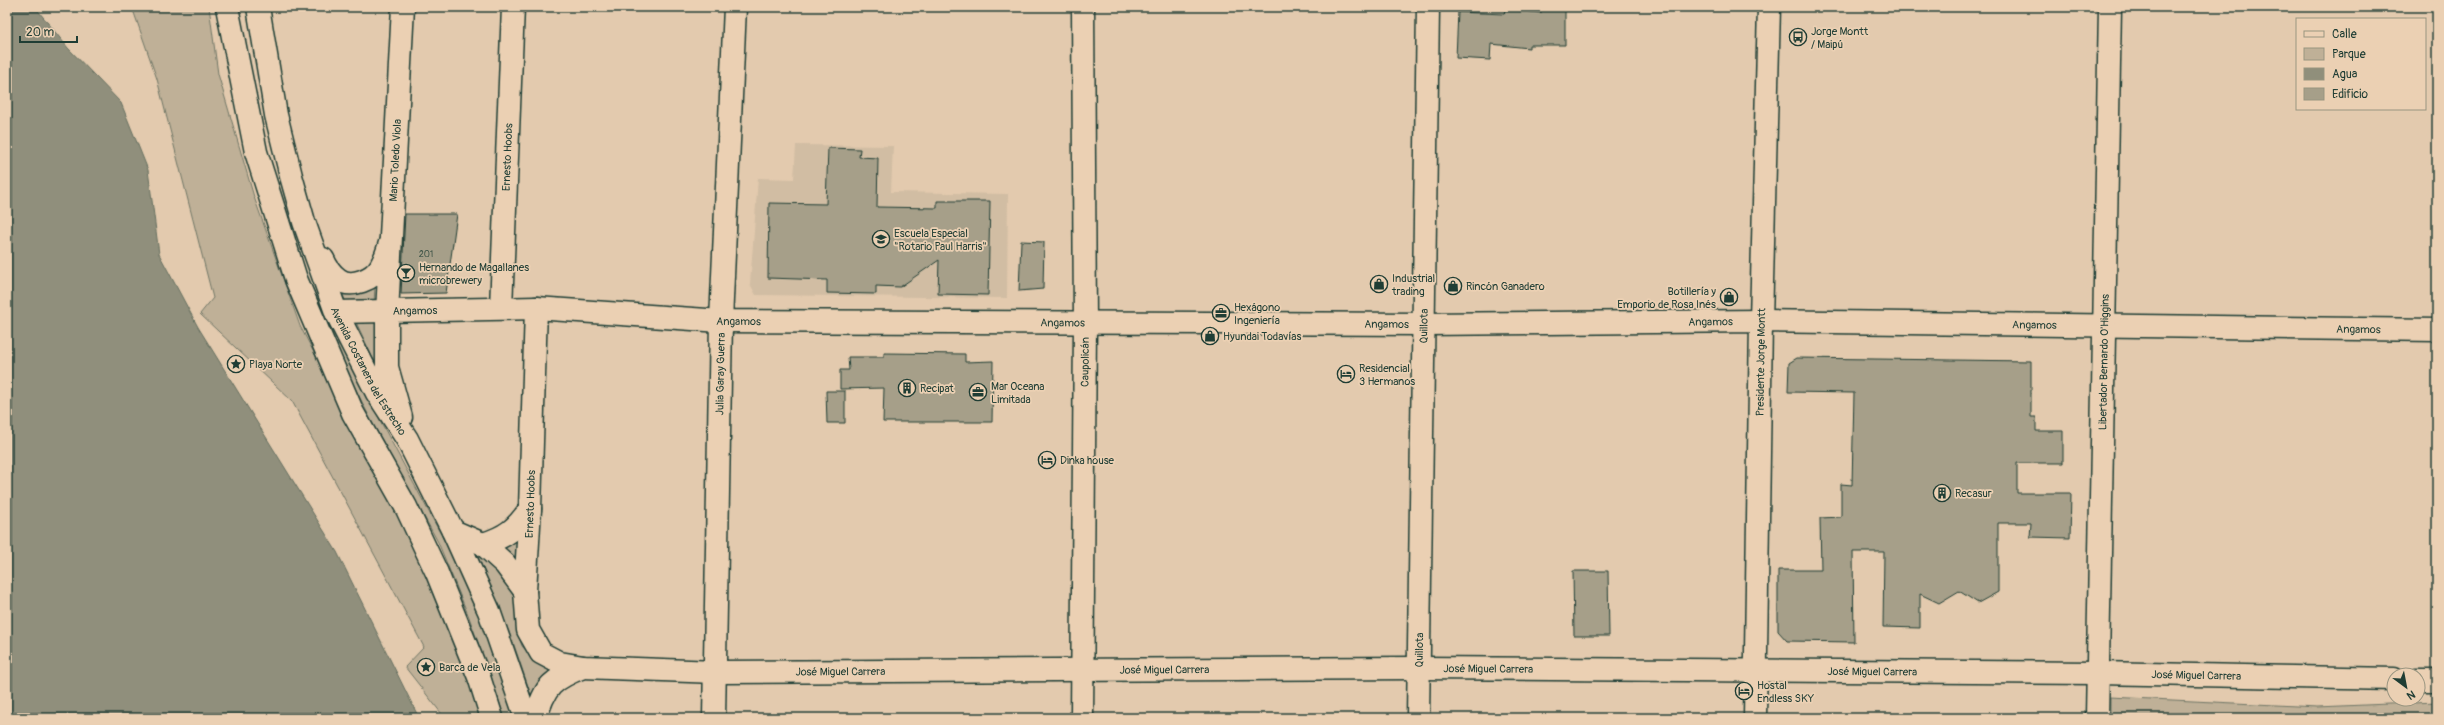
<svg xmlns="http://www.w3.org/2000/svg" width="2444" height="725" viewBox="0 0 2444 725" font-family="Pangolin,sans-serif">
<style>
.built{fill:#d1bda3}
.green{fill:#bfb097;stroke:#6f7666}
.water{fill:#908f7b;stroke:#636e5f}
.building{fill:#a69f89;stroke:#1f3d34}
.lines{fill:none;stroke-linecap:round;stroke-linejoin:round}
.minor-casing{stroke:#1f3d34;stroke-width:25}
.major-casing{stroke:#1f3d34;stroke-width:25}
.minor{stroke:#ebd0b3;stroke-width:22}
.major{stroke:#ebd0b3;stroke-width:22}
.labels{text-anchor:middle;stroke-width:3.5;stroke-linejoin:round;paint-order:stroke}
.number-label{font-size:9px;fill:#415649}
.poi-label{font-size:11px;fill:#1f3d34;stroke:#ebd0b3;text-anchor:start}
.street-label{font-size:11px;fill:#1f3d34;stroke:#ebd0b3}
</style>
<rect width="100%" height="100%" fill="#e3caae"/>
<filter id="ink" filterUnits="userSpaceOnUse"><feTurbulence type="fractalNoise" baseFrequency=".025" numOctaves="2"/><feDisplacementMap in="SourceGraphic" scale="8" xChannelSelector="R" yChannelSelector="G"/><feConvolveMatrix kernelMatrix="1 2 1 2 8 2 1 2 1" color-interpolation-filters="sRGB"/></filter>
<g filter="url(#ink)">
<polygon class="built" points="796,145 893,146 891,192 1008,194 1007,298 756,295 750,284 758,178 794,179"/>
<g class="green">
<polygon points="132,7 209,7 218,74 254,197 300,326 407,530 454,638 482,718 445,718 405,667 424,647 292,401 200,314 213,298 157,79"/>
<polygon points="375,284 374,305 347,305 341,290"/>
<polygon points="318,314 332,321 367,396 460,570 500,665 516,718 505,718 469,617 438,542 370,418"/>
<polygon points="355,320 380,322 377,367"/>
<polygon points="521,538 521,568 503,548"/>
<polygon points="476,552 513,583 519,614 517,632 522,646 531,656 560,670 533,701 513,642"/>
<polygon points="2110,697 2317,707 2437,702 2437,718 2110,718"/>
</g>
<polygon class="water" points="7,7 35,7 68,48 121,103 148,170 159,254 198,327 337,552 419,718 7,718"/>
<g class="building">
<polygon points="1541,8 1565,8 1565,45 1529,45 1529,48 1491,44 1490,60 1456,58 1458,12 1504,14 1505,9 1541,13"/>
<polygon points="828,148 860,149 859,157 878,158 877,207 937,208 937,201 990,201 988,295 938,294 939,260 900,287 876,286 876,294 827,293 827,280 768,278 769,203 826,204"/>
<polygon points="405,214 457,214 446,293 401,294"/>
<polygon points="1021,241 1044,242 1043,289 1019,291"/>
<polygon points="884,353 965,354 965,362 993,361 992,422 883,422 884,388 840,389 840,370 849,370 848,357 884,357"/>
<polygon points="1797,358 2031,361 2031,417 2036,417 2036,431 2063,431 2063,463 2017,463 2017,493 2071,493 2070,538 2030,537 2031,523 1998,523 1998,592 1978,603 1959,591 1939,603 1920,594 1920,628 1883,627 1884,552 1853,552 1854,642 1787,641 1778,631 1778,570 1821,570 1820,518 1841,517 1841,484 1852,485 1854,393 1788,392 1789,363"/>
<polygon points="826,391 845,391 845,423 827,423"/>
<polygon points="1573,571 1608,571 1609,636 1574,636"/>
</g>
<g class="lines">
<defs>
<g id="minor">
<path id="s1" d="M501,308L513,7"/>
<path id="s2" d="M536,308L530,509L525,591L528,630L541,653L560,663L583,667L716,672L1418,668L2098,673L2394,679"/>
<path id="s3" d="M336,312L536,308L721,321L1424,324L1761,321L2437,330"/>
<path id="s4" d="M387,313L403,7"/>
<polyline points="2418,680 2437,680"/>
<path id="s5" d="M714,718L721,321L735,7"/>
<path id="s6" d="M1082,718L1085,324L1083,7"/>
<path id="s7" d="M1418,718L1428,7"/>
<path id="s8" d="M2097,718L2110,7"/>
</g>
<g id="major">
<polyline points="227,7 256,152 296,279 353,413 406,507 437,573 479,677 492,718"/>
<path id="s9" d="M258,7L276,115L291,176L304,222L336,312L377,393L407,439L453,531L489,611L526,718"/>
<path d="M323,259C326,266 331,274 338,279C351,289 374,279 381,266C385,259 388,250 390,243"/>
<polyline points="387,313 387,367 401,417"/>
<polyline points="453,531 483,544 505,564 525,591"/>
<path d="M483,544C506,537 516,529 530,509"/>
<path d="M536,718C544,686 553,679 583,667"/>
<path id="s10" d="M1755,718L1761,321L1769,7"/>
</g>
</defs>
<use href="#minor" class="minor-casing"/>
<use href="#major" class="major-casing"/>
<use href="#minor" class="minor"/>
<use href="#major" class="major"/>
</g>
</g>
<defs>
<symbol id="bus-ring" viewBox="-11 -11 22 22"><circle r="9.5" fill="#ebd0b3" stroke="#1f3d34" stroke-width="1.5"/><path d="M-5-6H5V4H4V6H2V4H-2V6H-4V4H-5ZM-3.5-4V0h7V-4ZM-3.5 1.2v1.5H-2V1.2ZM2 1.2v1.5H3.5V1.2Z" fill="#1f3d34"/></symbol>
<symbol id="school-ring" viewBox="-11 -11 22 22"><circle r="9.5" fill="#ebd0b3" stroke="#1f3d34" stroke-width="1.5"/><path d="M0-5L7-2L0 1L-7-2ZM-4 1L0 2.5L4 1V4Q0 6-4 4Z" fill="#1f3d34"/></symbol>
<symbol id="bar-ring" viewBox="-11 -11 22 22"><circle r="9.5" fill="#ebd0b3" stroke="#1f3d34" stroke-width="1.5"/><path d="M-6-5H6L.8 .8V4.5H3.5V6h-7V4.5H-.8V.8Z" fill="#1f3d34"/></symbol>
<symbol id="shop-ring" viewBox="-11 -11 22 22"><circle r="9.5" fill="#ebd0b3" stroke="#1f3d34" stroke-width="1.5"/><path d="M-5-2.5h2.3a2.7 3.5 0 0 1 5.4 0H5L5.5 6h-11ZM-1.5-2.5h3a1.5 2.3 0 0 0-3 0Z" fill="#1f3d34"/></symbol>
<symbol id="office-ring" viewBox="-11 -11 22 22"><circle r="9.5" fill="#ebd0b3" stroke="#1f3d34" stroke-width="1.5"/><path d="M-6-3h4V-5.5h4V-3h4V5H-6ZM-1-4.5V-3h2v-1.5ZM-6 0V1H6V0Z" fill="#1f3d34"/></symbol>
<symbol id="sight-ring" viewBox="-11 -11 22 22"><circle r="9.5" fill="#ebd0b3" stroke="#1f3d34" stroke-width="1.5"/><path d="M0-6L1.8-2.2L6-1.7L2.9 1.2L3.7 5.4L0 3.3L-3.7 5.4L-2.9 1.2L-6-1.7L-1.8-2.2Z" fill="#1f3d34"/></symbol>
<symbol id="hotel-ring" viewBox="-11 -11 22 22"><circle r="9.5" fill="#ebd0b3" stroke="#1f3d34" stroke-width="1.5"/><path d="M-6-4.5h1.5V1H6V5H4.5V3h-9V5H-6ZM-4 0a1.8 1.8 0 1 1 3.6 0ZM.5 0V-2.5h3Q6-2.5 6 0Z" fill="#1f3d34"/></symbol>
<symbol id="building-ring" viewBox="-11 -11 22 22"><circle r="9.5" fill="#ebd0b3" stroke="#1f3d34" stroke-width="1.5"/><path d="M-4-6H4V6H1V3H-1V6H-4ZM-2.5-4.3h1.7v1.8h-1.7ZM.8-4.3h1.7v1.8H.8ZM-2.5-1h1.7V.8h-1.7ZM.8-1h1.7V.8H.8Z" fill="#1f3d34"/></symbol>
</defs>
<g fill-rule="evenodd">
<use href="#bus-ring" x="1788" y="27" width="20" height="20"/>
<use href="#school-ring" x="871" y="229" width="20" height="20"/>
<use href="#bar-ring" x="396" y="263" width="20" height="20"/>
<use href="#shop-ring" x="1369" y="274" width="20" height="20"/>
<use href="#shop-ring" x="1443" y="276" width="20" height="20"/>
<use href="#shop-ring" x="1719" y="287" width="20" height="20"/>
<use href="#office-ring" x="1211" y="303" width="20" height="20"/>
<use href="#shop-ring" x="1200" y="326" width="20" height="20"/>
<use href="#sight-ring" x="226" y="354" width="20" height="20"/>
<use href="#hotel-ring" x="1336" y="364" width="20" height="20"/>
<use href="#building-ring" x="897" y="378" width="20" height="20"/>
<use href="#office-ring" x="968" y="382" width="20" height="20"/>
<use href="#hotel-ring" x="1037" y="450" width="20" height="20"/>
<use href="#building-ring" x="1932" y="483" width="20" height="20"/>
<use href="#sight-ring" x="416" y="657" width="20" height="20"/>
<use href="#hotel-ring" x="1734" y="681" width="20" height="20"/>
</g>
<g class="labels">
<g class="number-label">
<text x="426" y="257">201</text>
</g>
<g class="poi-label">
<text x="1811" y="35">Jorge Montt<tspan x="1811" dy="13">/ Maipú</tspan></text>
<text x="894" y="237">Escuela Especial<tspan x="894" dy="13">"Rotario Paul Harris"</tspan></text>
<text x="419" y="271">Hernando de Magallanes<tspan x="419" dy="13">microbrewery</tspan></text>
<text x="1392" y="282">Industrial<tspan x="1392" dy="13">trading</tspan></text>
<text x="1466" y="290">Rincón Ganadero</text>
<text x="1716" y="295" text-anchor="end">Botillería y<tspan x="1716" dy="13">Emporio de Rosa Inés</tspan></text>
<text x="1234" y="311">Hexágono<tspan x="1234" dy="13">Ingeniería</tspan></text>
<text x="1223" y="340">Hyundai Todavías</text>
<text x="249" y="368">Playa Norte</text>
<text x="1359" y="372">Residencial<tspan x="1359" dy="13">3 Hermanos</tspan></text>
<text x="991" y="390">Mar Oceana<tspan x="991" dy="13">Limitada</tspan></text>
<text x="920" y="392">Recipat</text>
<text x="1060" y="464">Dinka house</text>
<text x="1955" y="497">Recasur</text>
<text x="439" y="671">Barca de Vela</text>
<text x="1757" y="689">Hostal<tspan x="1757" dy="13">Endless SKY</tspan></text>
</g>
<g class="street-label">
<text dy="4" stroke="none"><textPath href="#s1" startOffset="151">Ernesto Hoobs</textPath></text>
<text dy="4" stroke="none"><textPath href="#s4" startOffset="153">Mario Toledo Viola</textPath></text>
<text dy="4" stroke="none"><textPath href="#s3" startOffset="79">Angamos</textPath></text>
<text dy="4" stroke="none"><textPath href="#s3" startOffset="403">Angamos</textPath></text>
<text dy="4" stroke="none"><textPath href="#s3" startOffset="1375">Angamos</textPath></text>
<text dy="4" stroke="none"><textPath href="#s3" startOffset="727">Angamos</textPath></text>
<text dy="4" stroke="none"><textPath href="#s3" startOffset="1051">Angamos</textPath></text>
<text dy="4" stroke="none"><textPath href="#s3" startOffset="1699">Angamos</textPath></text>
<text dy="4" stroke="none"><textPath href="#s7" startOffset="392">Quillota</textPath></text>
<text dy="4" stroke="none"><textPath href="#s3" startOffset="2023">Angamos</textPath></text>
<text dy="4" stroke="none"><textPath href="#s10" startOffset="356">Presidente Jorge Montt</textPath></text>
<text dy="4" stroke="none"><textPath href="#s6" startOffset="356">Caupolicán</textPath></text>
<text dy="4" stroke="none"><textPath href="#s8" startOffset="356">Libertador Bernardo O'Higgins</textPath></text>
<text dy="4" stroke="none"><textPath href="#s9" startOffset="383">Avenida Costanera del Estrecho</textPath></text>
<text dy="4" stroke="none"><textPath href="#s5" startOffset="344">Julia Garay Guerra</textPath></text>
<text transform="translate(530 504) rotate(-88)" y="4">Ernesto Hoobs</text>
<text dy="4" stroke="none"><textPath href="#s7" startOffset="68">Quillota</textPath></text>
<text dy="4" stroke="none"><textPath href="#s2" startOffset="975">José Miguel Carrera</textPath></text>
<text dy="4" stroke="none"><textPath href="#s2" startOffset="1299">José Miguel Carrera</textPath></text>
<text dy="4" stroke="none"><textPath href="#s2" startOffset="651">José Miguel Carrera</textPath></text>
<text dy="4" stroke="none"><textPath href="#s2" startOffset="1683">José Miguel Carrera</textPath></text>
<text dy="4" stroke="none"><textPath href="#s2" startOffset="2007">José Miguel Carrera</textPath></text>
</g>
</g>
<rect width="2444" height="725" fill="none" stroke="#ebd0b3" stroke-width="24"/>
<rect x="12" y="12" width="2420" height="701" fill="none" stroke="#1f3d34" stroke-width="1.5" filter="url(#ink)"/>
<rect x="2296" y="18" width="130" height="92" fill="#ebd0b3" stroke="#999580"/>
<rect x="2304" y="31" width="20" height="6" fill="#ebd0b3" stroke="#999580"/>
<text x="2332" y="38" font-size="12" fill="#1f3d34">Calle</text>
<rect x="2304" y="48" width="20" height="12" fill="#bfb097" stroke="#999580"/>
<text x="2332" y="58" font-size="12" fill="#1f3d34">Parque</text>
<rect x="2304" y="68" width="20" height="12" fill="#908f7b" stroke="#999580"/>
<text x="2332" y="78" font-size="12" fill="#1f3d34">Agua</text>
<rect x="2304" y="88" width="20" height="12" fill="#a69f89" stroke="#999580"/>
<text x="2332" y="98" font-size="12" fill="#1f3d34">Edificio</text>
<g transform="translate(2406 687) rotate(148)"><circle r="19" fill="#ebd0b3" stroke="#999580"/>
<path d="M0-3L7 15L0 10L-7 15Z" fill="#1f3d34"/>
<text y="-6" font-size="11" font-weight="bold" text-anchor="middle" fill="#1f3d34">N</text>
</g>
<path d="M20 36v6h57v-6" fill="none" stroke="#1f3d34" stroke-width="2"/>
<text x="26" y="36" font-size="12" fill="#1f3d34" stroke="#ebd0b3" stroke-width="3" paint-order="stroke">20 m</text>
</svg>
